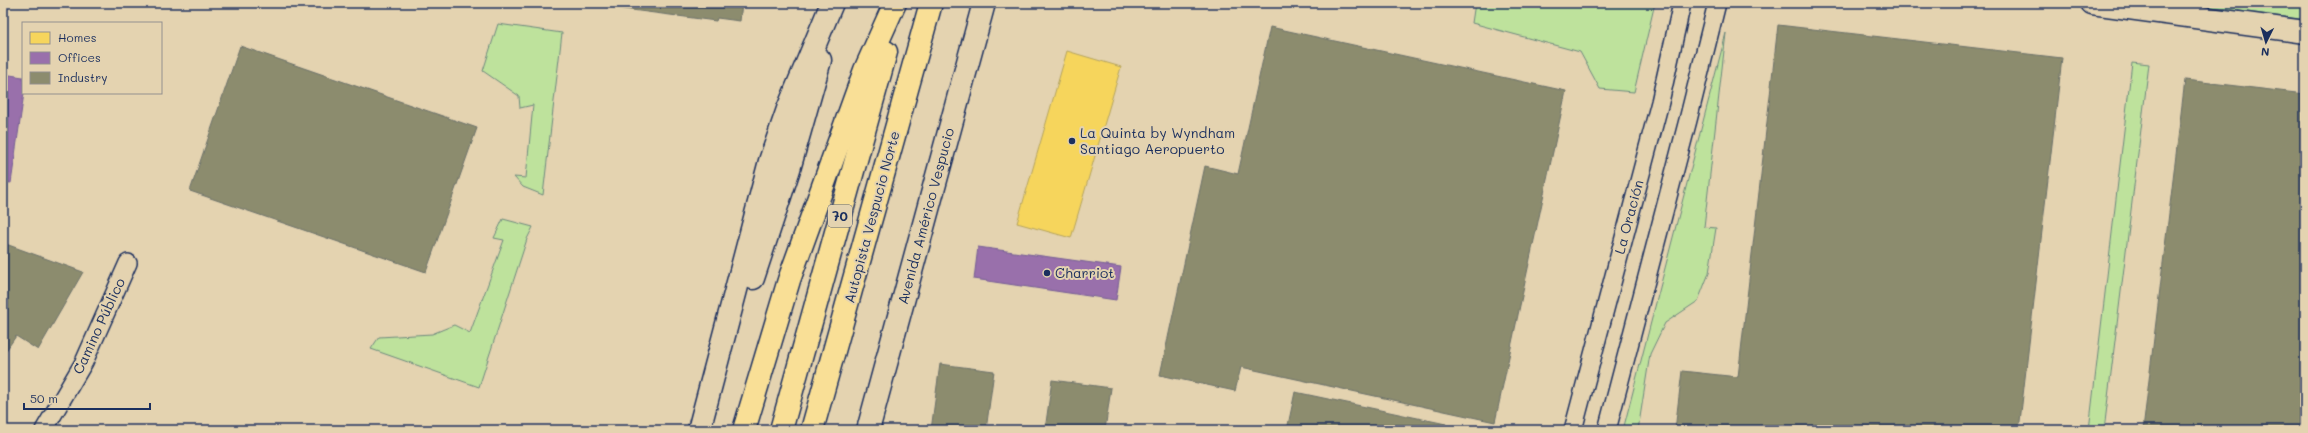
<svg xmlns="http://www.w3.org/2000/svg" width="2308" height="433" viewBox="0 0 2308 433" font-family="Mali,sans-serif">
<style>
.green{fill:#bee29c;stroke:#6c887d}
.homes{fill:#f6d55c;stroke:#b4a35d}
.offices{fill:#9970ab;stroke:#735c94}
.industry{fill:#8c8c6e;stroke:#6a7069}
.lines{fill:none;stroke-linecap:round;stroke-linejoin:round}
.street-casing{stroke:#1b2f5e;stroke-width:20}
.secondary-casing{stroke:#1b2f5e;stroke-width:25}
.highway-casing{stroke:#1b2f5e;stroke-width:25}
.street{stroke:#e4d3b0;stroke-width:17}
.secondary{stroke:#e4d3b0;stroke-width:22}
.highway{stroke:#f9df96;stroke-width:22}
.poi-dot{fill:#1b2f5e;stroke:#e4d3b0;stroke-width:1.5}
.labels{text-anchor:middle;stroke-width:4;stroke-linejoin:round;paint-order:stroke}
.shield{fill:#e4d3b0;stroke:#576077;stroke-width:1}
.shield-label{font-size:13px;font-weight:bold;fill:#1b2f5e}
.poi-label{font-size:14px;fill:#1b2f5e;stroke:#e4d3b0;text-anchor:start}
.street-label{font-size:14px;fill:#1b2f5e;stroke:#e4d3b0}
</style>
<rect width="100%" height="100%" fill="#e4d3b0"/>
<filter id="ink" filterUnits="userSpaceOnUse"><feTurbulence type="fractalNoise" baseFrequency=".025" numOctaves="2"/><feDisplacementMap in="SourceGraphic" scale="8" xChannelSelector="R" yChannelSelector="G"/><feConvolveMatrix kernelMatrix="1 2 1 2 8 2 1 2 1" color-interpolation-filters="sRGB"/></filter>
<g filter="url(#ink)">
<g class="green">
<polygon points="1475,3 1655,3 1634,92 1600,89 1580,52 1472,23"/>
<polygon points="2183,3 2305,3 2305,20"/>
<polygon points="498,24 562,33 543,195 523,187 514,177 526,178 533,105 520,108 519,96 483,71"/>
<polygon points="1726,33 1704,227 1716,228 1709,273 1698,301 1665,323 1650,354 1638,430 1623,430"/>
<polygon points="2132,62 2149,64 2104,430 2089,430"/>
<polygon points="503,219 533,227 527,239 479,387 371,349 379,337 432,334 454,325 470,333 504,240 494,238"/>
</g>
<polygon class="homes" points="1067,51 1121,67 1071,238 1017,223"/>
<g class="offices">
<polygon points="3,74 23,77 24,93 11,183 3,182"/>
<polygon points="978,247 1121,267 1116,300 974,279"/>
</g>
<g class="industry">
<polygon points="578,3 742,3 740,21 717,18 716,21"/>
<polygon points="1778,25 2062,58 2019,430 1675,430 1682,371 1738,377"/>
<polygon points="1270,27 1566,91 1495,422 1241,367 1235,391 1160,375 1205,166 1238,174"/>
<polygon points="240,46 477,128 426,272 190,191"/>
<polygon points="2185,80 2305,94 2305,430 2143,430"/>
<polygon points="3,243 83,272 38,350 16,336 3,355"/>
<polygon points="940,364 994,371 986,430 931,430"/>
<polygon points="1052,380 1111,388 1105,430 1045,430"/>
<polygon points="1295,392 1446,424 1444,430 1287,430"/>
</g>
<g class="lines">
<defs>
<g id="street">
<polyline points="44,430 84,362 128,263"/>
<polyline points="1573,430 1660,102 1682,3"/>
<polyline points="1607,430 1688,120 1717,3"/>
</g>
<g id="secondary">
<polyline points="2092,3 2305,32"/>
<polyline points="753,278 789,169 820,60"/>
<polyline points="699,430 770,161 788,109 832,3"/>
<polyline points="868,430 984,3"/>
</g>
<g id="highway">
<polyline points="744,430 789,280 865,70 895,3"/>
<polyline points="781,430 886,52"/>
<polyline points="812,430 931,3"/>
</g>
</defs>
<use href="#street" class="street-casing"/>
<use href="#secondary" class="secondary-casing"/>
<use href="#highway" class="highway-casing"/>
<use href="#street" class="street"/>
<use href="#secondary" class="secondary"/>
<use href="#highway" class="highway"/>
</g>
</g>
<g class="poi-dot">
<circle cx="1072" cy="141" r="4"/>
<circle cx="1047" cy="273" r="4"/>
</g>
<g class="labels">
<rect class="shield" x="828" y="205" width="24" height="22" rx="3"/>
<g class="shield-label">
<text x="840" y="221">70</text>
</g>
<g class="poi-label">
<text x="1080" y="138">La Quinta by Wyndham<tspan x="1080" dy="16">Santiago Aeropuerto</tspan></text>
<text x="1055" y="278">Charriot</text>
</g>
<g class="street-label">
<text transform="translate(926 216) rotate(-75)" y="5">Avenida Américo Vespucio</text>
<text transform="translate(872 217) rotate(-75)" y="5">Autopista Vespucio Norte</text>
<text transform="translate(1629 217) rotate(-75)" y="5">La Oración</text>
<text transform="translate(99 326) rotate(-65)" y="5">Camino Público</text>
</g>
</g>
<rect width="2308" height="433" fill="none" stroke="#e4d3b0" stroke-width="16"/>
<rect x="8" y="8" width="2292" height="417" fill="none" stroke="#1b2f5e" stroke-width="1.5" filter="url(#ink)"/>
<rect x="22" y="22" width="140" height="72" fill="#e4d3b0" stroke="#94918f"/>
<rect x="30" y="32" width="20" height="12" fill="#f6d55c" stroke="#94918f"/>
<text x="58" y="42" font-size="12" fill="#1b2f5e">Homes</text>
<rect x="30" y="52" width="20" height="12" fill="#9970ab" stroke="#94918f"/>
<text x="58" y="62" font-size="12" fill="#1b2f5e">Offices</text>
<rect x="30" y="72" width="20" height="12" fill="#8c8c6e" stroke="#94918f"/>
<text x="58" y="82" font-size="12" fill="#1b2f5e">Industry</text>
<g transform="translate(2266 42) rotate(185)" stroke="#e4d3b0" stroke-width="3" paint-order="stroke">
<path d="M0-3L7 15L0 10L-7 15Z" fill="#1b2f5e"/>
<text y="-6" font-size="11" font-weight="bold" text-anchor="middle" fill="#1b2f5e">N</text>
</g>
<path d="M24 403v6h126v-6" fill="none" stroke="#1b2f5e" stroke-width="2"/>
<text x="30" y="403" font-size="12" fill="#1b2f5e" stroke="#e4d3b0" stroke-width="3" paint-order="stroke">50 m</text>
</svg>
